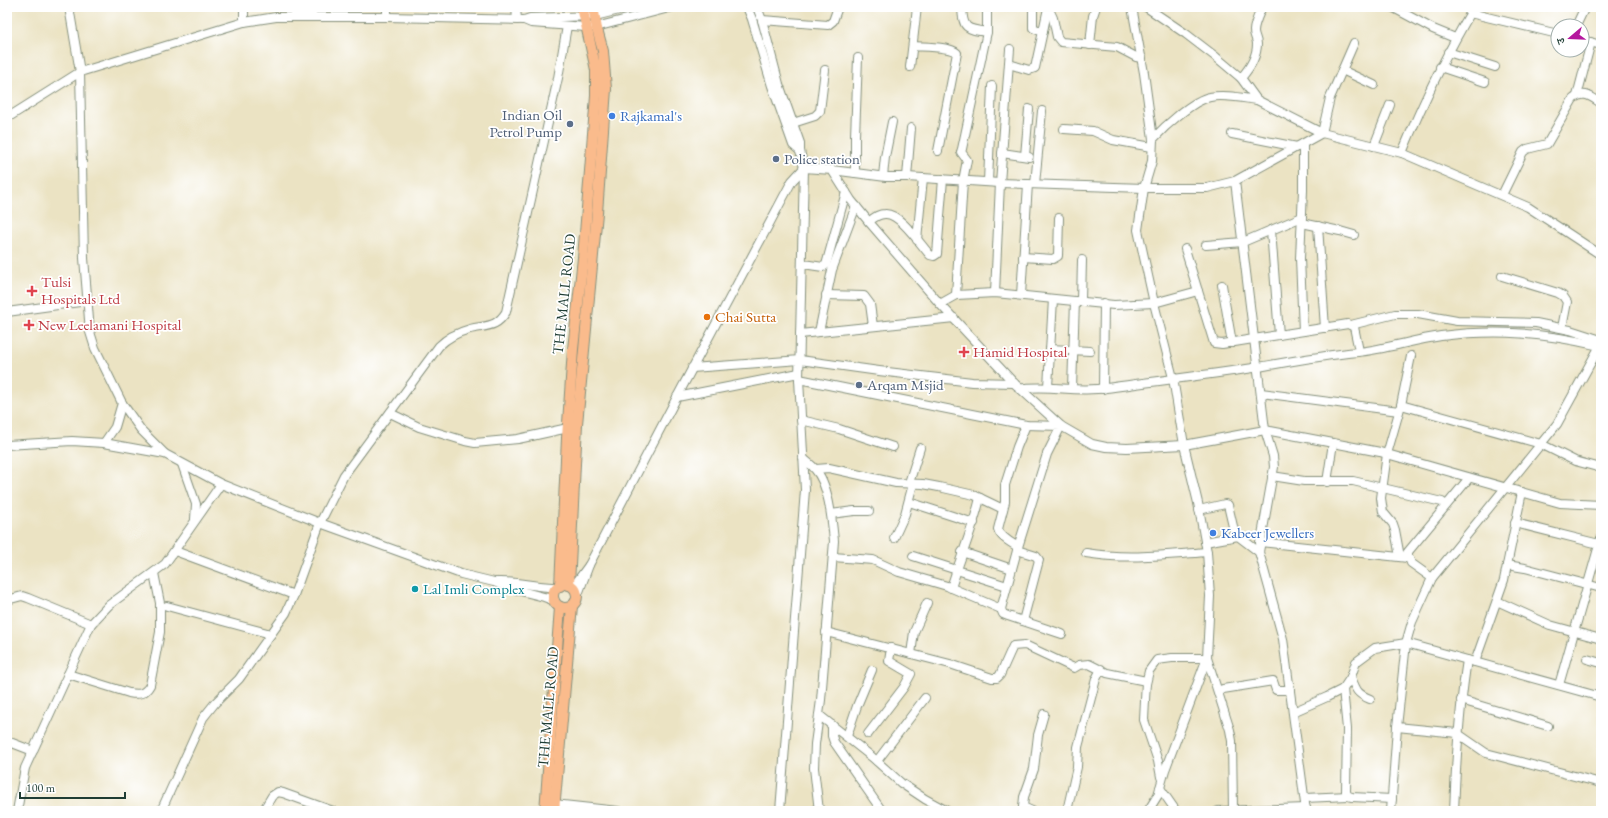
<svg xmlns="http://www.w3.org/2000/svg" width="1608" height="818" viewBox="0 0 1608 818" font-family="'EB Garamond','Noto Serif Devanagari',serif">
<style>
.lines{fill:none;stroke-linecap:round;stroke-linejoin:round}
.minor-casing{stroke:#85907c;stroke-width:10}
.major-casing{stroke:#85907c;stroke-width:12}
.minor{stroke:#fff;stroke-width:8}
.major{stroke:#fabb8c;stroke-width:10}
.shop-dot{fill:#3f7fe0;stroke:#fff;stroke-width:1.5}
.service-dot{fill:#5c6f8a;stroke:#fff;stroke-width:1.5}
.health-dot{fill:#e0444e;stroke:#fff;stroke-width:1.5}
.food-dot{fill:#e8710a;stroke:#fff;stroke-width:1.5}
.culture-dot{fill:#0f9aa8;stroke:#fff;stroke-width:1.5}
.labels{text-anchor:middle;stroke-width:3.5;stroke-linejoin:round;paint-order:stroke}
.service-label{font-size:15px;fill:#4e5e75;stroke:#fff;text-anchor:start}
.shop-label{font-size:15px;fill:#366cbe;stroke:#fff;text-anchor:start}
.health-label{font-size:15px;fill:#be3a42;stroke:#fff;text-anchor:start}
.street-label{font-size:15px;fill:#1f3d34;stroke:#fff}
.food-label{font-size:15px;fill:#c56008;stroke:#fff;text-anchor:start}
.culture-label{font-size:15px;fill:#0d838f;stroke:#fff;text-anchor:start}
</style>
<rect width="100%" height="100%" fill="#fff"/>
<filter id="ink" filterUnits="userSpaceOnUse"><feTurbulence type="fractalNoise" baseFrequency=".025" numOctaves="2"/><feDisplacementMap in="SourceGraphic" scale="8" xChannelSelector="R" yChannelSelector="G"/><feConvolveMatrix kernelMatrix="1 2 1 2 8 2 1 2 1" color-interpolation-filters="sRGB"/></filter>
<filter id="wash" filterUnits="userSpaceOnUse"><feTurbulence type="fractalNoise" baseFrequency=".012" numOctaves="4" result="noise"/><feDisplacementMap in="SourceGraphic" scale="16" xChannelSelector="R" yChannelSelector="G"/><feGaussianBlur stdDeviation="0.9" result="paint"/><feColorMatrix in="noise" values="0 0 0 0 0 0 0 0 0 0 0 0 0 0 0 0 0 1.4 0 .05"/><feComposite in="paint" operator="in"/></filter>
<g filter="url(#wash)">
<rect width="100%" height="100%" fill="#ebe3c3"/>
</g>
<g filter="url(#ink)">
<g class="lines">
<defs>
<g id="minor">
<polyline points="69,7 80,72 84,258 90,332 95,348 122,403 141,430 165,454"/>
<polyline points="387,7 387,17"/>
<polyline points="516,7 517,20"/>
<polyline points="747,7 752,19 772,86 793,145 800,151"/>
<polyline points="757,7 762,20 779,84 800,143 800,151 804,168 832,170 886,177 907,177 1000,183 1144,188 1207,188 1235,181 1322,133 1402,153 1528,207 1601,255"/>
<path d="M962,7C963,29 966,29 987,32"/>
<polyline points="1033,7 1033,28 1043,32"/>
<polyline points="1048,7 1053,18 1057,37 1061,42 1117,47 1136,57 1142,58"/>
<polyline points="1132,7 1144,73 1153,139 1152,161 1144,188 1138,230 1154,303 1173,378 1184,445 1198,503 1207,552 1210,596 1207,658 1165,770 1158,795 1148,811"/>
<polyline points="1146,7 1186,34 1216,57 1241,78 1257,100 1322,133 1330,98 1354,43"/>
<polyline points="1392,7 1433,29 1455,38"/>
<polyline points="1470,13 1558,34"/>
<polyline points="299,17 299,7"/>
<polyline points="524,20 531,23 586,27 596,27 673,7"/>
<polyline points="762,20 828,25 833,21 838,7"/>
<polyline points="244,22 244,7"/>
<polyline points="1576,26 1585,7"/>
<polyline points="1582,40 1601,45"/>
<polyline points="1090,45 1093,16 1096,7"/>
<path d="M913,46C922,47 950,46 957,53L938,151"/>
<polyline points="1448,52 1495,67"/>
<polyline points="1009,64 1029,70 1035,68 1048,8"/>
<polyline points="910,67 917,7"/>
<polyline points="1440,67 1485,82"/>
<polyline points="1342,70 1374,85"/>
<path d="M1241,78C1249,69 1257,56 1257,44C1257,39 1254,36 1254,31C1254,24 1259,14 1262,7"/>
<polyline points="1577,96 1591,42"/>
<polyline points="7,118 80,72 244,22 276,17 387,17 524,20 530,18 595,16 631,7"/>
<polyline points="793,123 815,116 820,111 825,70"/>
<polyline points="1064,129 1093,131 1113,140 1152,147"/>
<polyline points="1232,134 1297,147"/>
<path d="M1153,139C1164,127 1193,100 1210,97C1224,94 1242,98 1257,100"/>
<polyline points="1374,146 1390,105"/>
<polyline points="1002,153 1029,157"/>
<path d="M1402,153C1423,102 1446,54 1474,7"/>
<polyline points="1025,156 1029,109"/>
<polyline points="832,170 851,200 869,222 940,304 1014,383 1061,426 1092,444 1106,447 1127,448 1184,445 1265,430 1380,452 1560,503 1601,505"/>
<polyline points="855,173 855,136 858,58"/>
<polyline points="883,176 885,157 892,122"/>
<polyline points="907,177 911,128"/>
<polyline points="1235,181 1265,430 1273,456 1274,467 1259,552 1283,639 1306,811"/>
<polyline points="988,182 992,86"/>
<polyline points="1035,184 1042,111"/>
<path d="M1502,195L1523,152L1527,149L1547,144L1573,99C1584,90 1591,97 1601,103"/>
<path d="M869,222C873,218 878,214 885,214C900,213 920,244 930,255L934,256L937,254L943,179"/>
<polyline points="1302,223 1340,231 1354,235"/>
<polyline points="1318,226 1325,328"/>
<polyline points="1271,230 1279,335"/>
<polyline points="917,240 923,178"/>
<polyline points="1206,245 1243,242 1302,217"/>
<polyline points="1185,249 1214,343 1222,344 1348,324 1354,327 1359,351"/>
<polyline points="1023,257 1053,259 1058,256 1059,218"/>
<polyline points="803,264 823,267 826,265 846,192"/>
<polyline points="1502,276 1558,293 1563,296 1567,302 1562,328"/>
<polyline points="1222,285 1232,343"/>
<polyline points="995,293 1000,183 1010,49"/>
<polyline points="826,295 864,296 870,304 873,326"/>
<polyline points="956,295 963,181 967,160 961,152 962,149 987,32 987,7"/>
<polyline points="1021,295 1028,184"/>
<polyline points="1081,301 1082,260"/>
<polyline points="940,304 956,295 995,293 1114,305 1154,303 1198,291"/>
<polyline points="7,312 87,301"/>
<polyline points="1351,325 1395,314 1418,314 1457,321 1536,323 1570,330 1601,340"/>
<polyline points="1303,331 1300,258 1303,190 1303,144"/>
<polyline points="819,332 832,270 856,206"/>
<polyline points="800,334 954,318"/>
<polyline points="1050,349 1090,351"/>
<polyline points="692,368 800,360 879,371 972,382 1014,383"/>
<polyline points="799,379 1026,425 1061,426 1047,454 1018,547 1001,609 1003,614 1008,616 1062,634"/>
<polyline points="1048,387 1053,299"/>
<polyline points="1072,388 1075,301"/>
<path d="M1019,389C1048,384 1077,393 1106,388C1157,381 1208,375 1259,367C1292,361 1325,355 1358,352C1386,349 1413,340 1441,336C1498,329 1544,333 1600,346"/>
<polyline points="1103,389 1104,303"/>
<polyline points="1261,393 1399,411"/>
<polyline points="677,397 799,373"/>
<polyline points="1401,405 1541,444 1575,461 1601,468"/>
<polyline points="390,413 419,427 465,441 475,443 518,439 568,428"/>
<polyline points="801,420 839,429 893,447"/>
<polyline points="104,443 115,427 122,403"/>
<polyline points="7,445 72,441 104,443 165,454 221,484 320,523 461,574 494,582 509,588 544,597 555,601"/>
<path d="M803,458C807,462 812,465 815,469C829,484 832,521 834,541L821,700L815,744L814,768L819,811"/>
<polyline points="182,464 196,504 195,519"/>
<polyline points="816,469 829,468 896,483 923,484 939,487 974,495 1003,509"/>
<polyline points="1272,476 1304,481 1353,481 1442,502 1446,505"/>
<polyline points="1327,482 1333,443"/>
<polyline points="909,483 920,448"/>
<polyline points="909,502 974,523"/>
<polyline points="1199,510 1225,504 1228,505 1235,535"/>
<polyline points="831,514 854,511 869,511"/>
<polyline points="1515,523 1599,544"/>
<polyline points="894,538 905,514 913,484"/>
<polyline points="1205,542 1238,536 1259,552"/>
<polyline points="1260,542 1408,558"/>
<path d="M1018,547C1010,542 1000,537 998,529L1005,502V485L1017,447L1026,425"/>
<polyline points="1017,550 1036,556 1039,560 1023,621"/>
<polyline points="175,551 294,595"/>
<polyline points="962,552 1012,569"/>
<path d="M1086,553C1126,560 1167,555 1207,552"/>
<polyline points="913,556 1007,586"/>
<polyline points="833,557 873,560 899,572 947,586 1001,609"/>
<polyline points="1400,557 1395,530 1393,524 1383,512 1381,498 1387,454 1401,405 1411,356"/>
<polyline points="589,565 677,397 792,181 804,168"/>
<polyline points="1507,565 1525,568 1601,588"/>
<polyline points="1432,578 1411,563 1407,553 1469,478"/>
<path d="M497,582C518,581 537,588 557,587"/>
<polyline points="573,587 589,565 577,597"/>
<path d="M951,588C960,558 973,529 980,498"/>
<polyline points="7,600 22,596 28,598 91,624"/>
<polyline points="1497,601 1550,625 1601,639"/>
<polyline points="167,606 271,634"/>
<polyline points="826,632 950,664 992,678 997,678 1000,675 1013,646 1025,645 1074,668 1079,665 1089,664 1107,673 1146,681 1144,720 1158,761 1161,777"/>
<polyline points="911,654 914,632 927,603"/>
<polyline points="1587,659 1601,663"/>
<polyline points="1475,662 1504,580 1522,492"/>
<path d="M68,674L129,693C139,695 145,694 150,685L160,632V603L154,573"/>
<path d="M1351,677C1356,690 1357,694 1370,699"/>
<polyline points="1146,684 1149,671 1157,660 1172,658 1207,658 1230,730 1232,741 1233,811"/>
<polyline points="1559,685 1601,538"/>
<polyline points="1343,689 1347,729 1346,792 1348,796 1352,797 1392,799"/>
<polyline points="1218,691 1223,689 1273,681 1276,690 1290,690"/>
<polyline points="1461,700 1548,726"/>
<polyline points="1293,712 1327,697 1343,689 1351,677 1356,662 1375,648 1406,643 1601,697"/>
<polyline points="819,715 872,757 901,783 925,799 947,811"/>
<polyline points="832,725 832,736 834,742 882,811"/>
<polyline points="1397,727 1457,733 1486,753 1601,783"/>
<polyline points="868,734 904,687 911,674 889,661 891,648"/>
<polyline points="847,736 857,706 872,670"/>
<polyline points="7,741 33,751"/>
<polyline points="877,761 925,698"/>
<polyline points="1160,788 1176,811"/>
<polyline points="1305,798 1348,796"/>
<polyline points="554,804 618,811"/>
<polyline points="17,811 25,768 91,624 109,605 165,564 221,484"/>
<path d="M161,811L203,718L215,703L239,679L286,613L294,595L320,523L344,475L439,346C447,338 459,332 470,329C487,325 496,328 506,312L558,78L567,26"/>
<polyline points="263,811 272,796 278,792 283,793 333,811"/>
<polyline points="780,811 805,490 799,379 804,168"/>
<polyline points="1032,811 1023,807 1024,797 1034,769 1038,735 1044,714"/>
<polyline points="1067,811 1077,767 1078,747 1096,679 1101,669"/>
<polyline points="1218,811 1306,808"/>
<polyline points="1391,811 1397,727 1406,643 1412,622 1432,578 1557,424 1601,344"/>
<path d="M1454,811C1456,759 1459,711 1467,660"/>
<polyline points="1599,811 1601,808"/>
</g>
<g id="major">
<circle cx="565" cy="596" r="12"/>
<polyline points="569,585 577,424 597,213 606,89 603,51 597,29 593,7"/>
<polyline points="560,586 567,438 573,349 583,258 596,96 596,70 582,7"/>
<polyline points="545,811 560,607"/>
<polyline points="554,811 572,606"/>
</g>
</defs>
<use href="#minor" class="minor-casing"/>
<use href="#major" class="major-casing"/>
<use href="#minor" class="minor"/>
<use href="#major" class="major"/>
</g>
</g>
<g class="shop-dot">
<circle cx="612" cy="116" r="4"/>
<circle cx="1213" cy="533" r="4"/>
</g>
<g class="service-dot">
<circle cx="570" cy="124" r="4"/>
<circle cx="776" cy="159" r="4"/>
<circle cx="859" cy="385" r="4"/>
</g>
<g class="health-dot">
<path d="M30 285h4v4h4v4h-4v4h-4v-4h-4v-4h4z"/>
<path d="M27 319h4v4h4v4h-4v4h-4v-4h-4v-4h4z"/>
<path d="M962 346h4v4h4v4h-4v4h-4v-4h-4v-4h4z"/>
</g>
<circle class="food-dot" cx="707" cy="317" r="4"/>
<circle class="culture-dot" cx="415" cy="589" r="4"/>
<g class="labels">
<g class="service-label">
<text x="562" y="120" text-anchor="end">Indian Oil<tspan x="562" dy="17">Petrol Pump</tspan></text>
<text x="784" y="164">Police station</text>
<text x="867" y="390">Arqam Msjid</text>
</g>
<g class="shop-label">
<text x="620" y="121">Rajkamal's</text>
<text x="1221" y="538">Kabeer Jewellers</text>
</g>
<g class="health-label">
<text x="41" y="287">Tulsi<tspan x="41" dy="17">Hospitals Ltd</tspan></text>
<text x="38" y="330">New Leelamani Hospital</text>
<text x="973" y="357">Hamid Hospital</text>
</g>
<g class="street-label">
<text transform="translate(564 294) rotate(-84)" y="5">THE MALL ROAD</text>
<text transform="translate(548 707) rotate(-85)" y="5">THE MALL ROAD</text>
</g>
<g class="food-label">
<text x="715" y="322">Chai Sutta</text>
</g>
<g class="culture-label">
<text x="423" y="594">Lal Imli Complex</text>
</g>
</g>
<rect width="1608" height="818" fill="none" stroke="#fff" stroke-width="24"/>
<g transform="translate(1570 38) rotate(251)"><circle r="19" fill="#ffffff" stroke="#a5b1ae"/>
<path d="M0-3L7 15L0 10L-7 15Z" fill="#b5179e"/>
<text y="-6" font-size="11" font-weight="bold" text-anchor="middle" fill="#1f3d34">उ</text>
</g>
<path d="M20 792v6h105v-6" fill="none" stroke="#1f3d34" stroke-width="2"/>
<text x="26" y="792" font-size="12" fill="#1f3d34" stroke="#ffffff" stroke-width="3" paint-order="stroke">100 m</text>
</svg>
